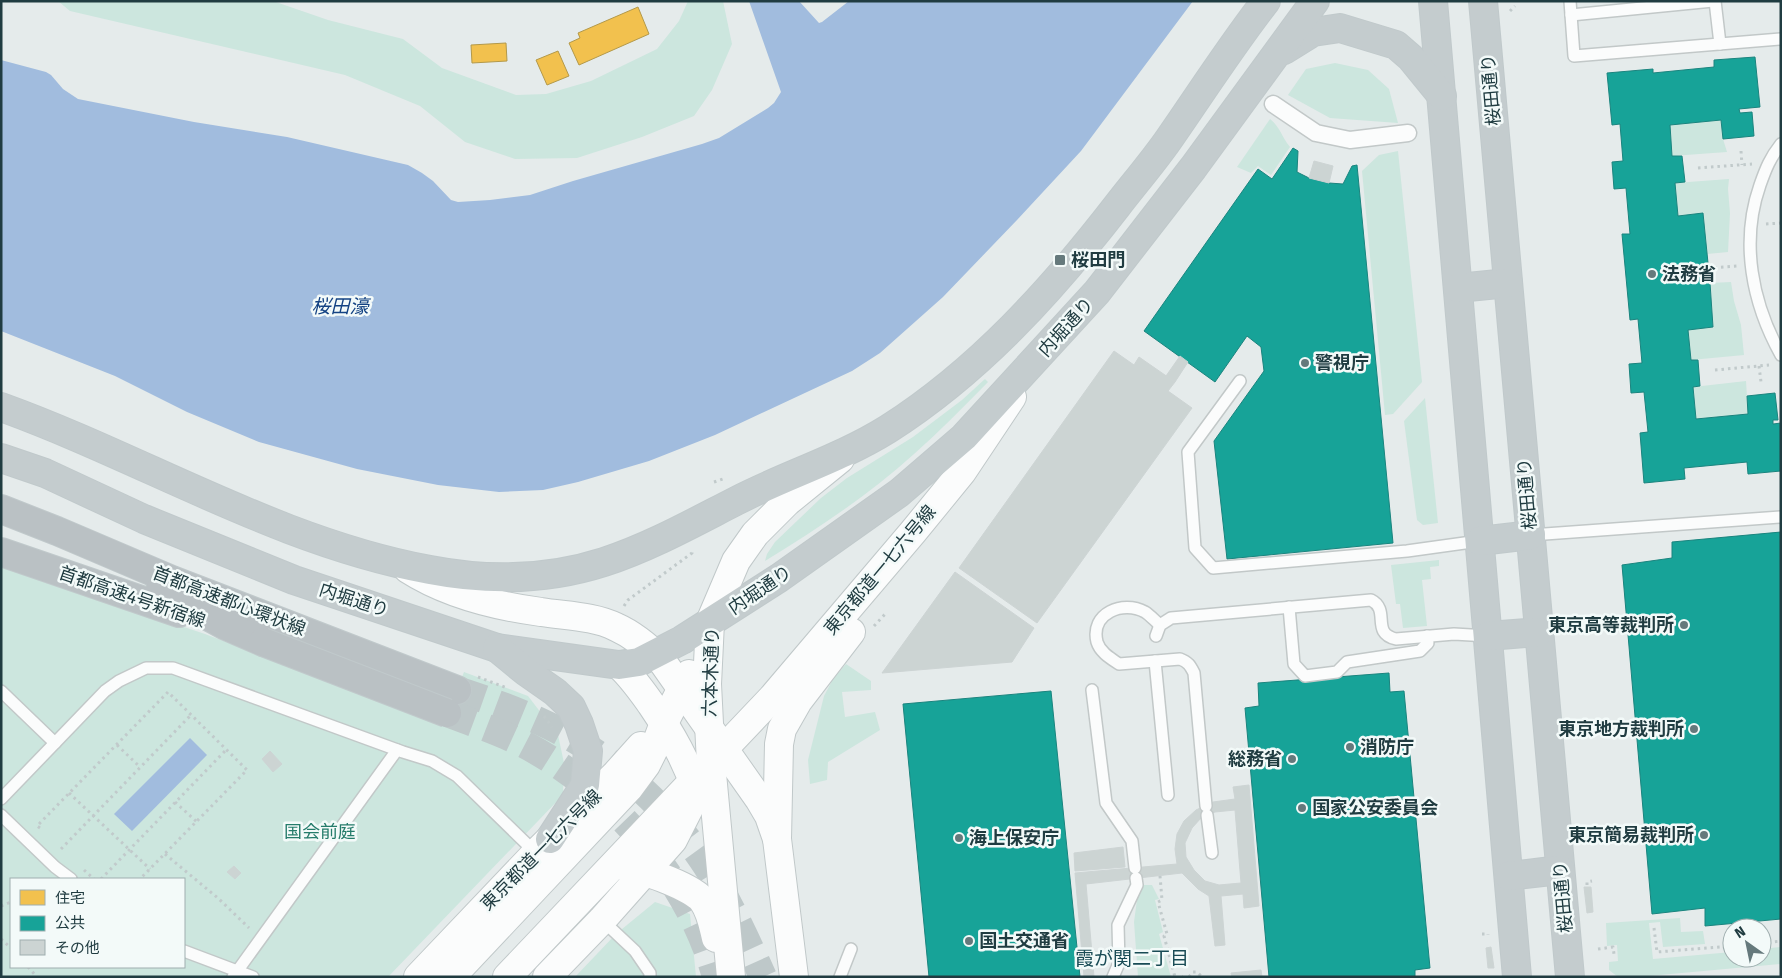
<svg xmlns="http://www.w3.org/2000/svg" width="1782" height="978" viewBox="0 0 1782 978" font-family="'Fira Sans','Noto Sans JP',sans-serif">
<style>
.green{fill:#cce6de;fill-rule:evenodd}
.water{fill:#a1bcde}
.homes{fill:#f2c14e;stroke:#b3994a}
.public{fill:#17a398;stroke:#1a847e}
.building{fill:#ccd4d3;stroke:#cdd4d4;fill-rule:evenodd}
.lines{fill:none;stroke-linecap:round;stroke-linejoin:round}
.motorway-tunnel{stroke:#bec8c9;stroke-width:28;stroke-dasharray:28 14;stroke-linecap:butt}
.service-casing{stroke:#c2c8c8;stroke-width:14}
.pedestrian-casing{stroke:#c2c8c8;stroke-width:19}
.secondary-casing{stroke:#c0c8c9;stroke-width:30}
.trunk-casing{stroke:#c0c9cb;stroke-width:30}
.motorway-casing{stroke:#c0c9cb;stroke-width:30}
.path{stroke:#c1cacb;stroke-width:3;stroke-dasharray:2.5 4;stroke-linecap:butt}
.service{stroke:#fbfcfc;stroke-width:11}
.pedestrian{stroke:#fbfcfc;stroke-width:16}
.secondary{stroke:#fbfcfc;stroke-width:28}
.trunk{stroke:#c4ccce;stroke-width:28}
.motorway{stroke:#bac1c4;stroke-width:28}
.motorway-bridge-casing{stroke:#c0c9cb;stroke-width:30;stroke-linecap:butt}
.motorway-bridge{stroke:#bac1c4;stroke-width:28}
.poi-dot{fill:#65797c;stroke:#f3faf9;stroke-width:2}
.labels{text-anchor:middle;stroke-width:5;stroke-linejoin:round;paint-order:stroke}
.street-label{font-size:18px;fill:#203c41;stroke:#f3faf9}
.poi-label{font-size:18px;font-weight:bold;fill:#203c41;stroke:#f3faf9;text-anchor:start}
.park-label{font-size:18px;fill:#257c6b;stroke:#f3faf9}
.water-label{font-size:19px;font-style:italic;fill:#134283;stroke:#f3faf9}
.neighbourhood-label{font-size:19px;fill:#194b55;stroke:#f3faf9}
</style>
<rect width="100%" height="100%" fill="#e5ebeb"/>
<g class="green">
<polygon points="58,1 273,1 328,20 403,39 442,68 516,95 546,94 591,81 657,49 679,21 688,1 723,1 732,44 712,90 694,116 642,137 577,158 515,159 465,142 420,106 345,75 70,11"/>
<polygon points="1335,63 1368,70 1389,89 1398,123 1330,118 1288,95 1306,69"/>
<path d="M1270,119C1281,128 1281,136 1290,147L1271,175L1258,166L1251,173L1237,167Z"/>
<polygon points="1721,120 1723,139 1727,152 1672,156 1670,125"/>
<polygon points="1398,151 1422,382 1393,414 1385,415 1362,171 1379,155"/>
<polygon points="1729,179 1728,189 1730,213 1728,252 1707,254 1703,214 1678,216 1675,183"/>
<polygon points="1731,282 1734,301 1741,325 1744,355 1691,360 1688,330 1713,327 1710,283"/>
<path d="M985,379L988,382C964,406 940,431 914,454C869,495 817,529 765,561L767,554L775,542L821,498L847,478L913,437L962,400Z"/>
<polygon points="1746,381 1748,414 1696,419 1693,387"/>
<polygon points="1425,398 1438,523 1423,525 1417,520 1404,421"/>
<polygon points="1439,560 1439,566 1430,567 1431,579 1422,580 1427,626 1403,628 1400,604 1396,604 1391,565"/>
<path d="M1,566L205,634L443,724L464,672L528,696L558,735L564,763L563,795L388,977H1ZM11,879H184V967H11Z"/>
<polygon points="846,664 871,681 871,690 842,692 845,717 875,712 880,730 828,762 827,780 810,784 808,760 824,696 833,679"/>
<polygon points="1139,885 1152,885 1159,899 1155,900 1163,932 1159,934 1171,977 1138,977 1134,922"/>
<polygon points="655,902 690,914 696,977 575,977 616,934"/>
<polygon points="1680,918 1681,932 1703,931 1705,944 1663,947 1660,922 1649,923 1653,959 1732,952 1732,958 1762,958 1762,949 1781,947 1781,964 1638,977 1618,977 1609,970 1609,962 1618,961 1617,945 1607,946 1606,923"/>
</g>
<g class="water">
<polygon points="749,1 799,1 819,23 822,22 849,1 1193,1 1081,151 1017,220 943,297 880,353 852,371 715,435 649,461 578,482 543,490 499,492 438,485 357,469 259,442 187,412 115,376 1,331 1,60 46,72 51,75 63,89 78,99 194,122 287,137 408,165 422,173 433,181 451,200 458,202 490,200 530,195 573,181 702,144 719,138 768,108 774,103 781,92"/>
<polygon points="190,738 207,755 132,831 114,814"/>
</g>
<g class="homes">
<polygon points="638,7 649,34 579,65 569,43 580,38 578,33"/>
<polygon points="506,43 507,61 472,63 471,45"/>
<polygon points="558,51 569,76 547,85 536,60"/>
</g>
<g class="public">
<polygon points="1755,57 1760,107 1739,109 1740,113 1752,112 1754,136 1723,139 1721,120 1670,125 1672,156 1682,156 1685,182 1675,183 1678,216 1703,213 1710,283 1713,327 1688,330 1691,360 1698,360 1700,386 1693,387 1696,419 1748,414 1747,396 1775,393 1778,420 1773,420 1773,424 1781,423 1781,471 1748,474 1747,462 1684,468 1685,479 1644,483 1640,433 1648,432 1644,392 1631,393 1629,364 1642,363 1638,319 1630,320 1622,234 1630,234 1626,188 1614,189 1612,162 1623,161 1620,124 1612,125 1607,73 1653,69 1653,73 1714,67 1714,60"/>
<polygon points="1293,148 1298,151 1297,172 1309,178 1329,183 1343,184 1352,166 1357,165 1393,543 1227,559 1214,441 1264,371 1261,347 1247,336 1215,382 1144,331 1258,169 1272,179"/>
<polygon points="1781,532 1781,919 1705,926 1705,908 1652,914 1622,565 1672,558 1672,542"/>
<polygon points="1389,673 1390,692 1404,691 1430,968 1415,970 1415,977 1269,977 1245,708 1259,706 1258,683"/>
<polygon points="1051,691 1080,977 929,977 903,704"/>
</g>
<g class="building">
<polygon points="1314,161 1333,166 1329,183 1309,178"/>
<polygon points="1114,351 1134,365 1139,357 1175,382 1168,391 1192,408 1037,623 959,568"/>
<polygon points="1180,356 1188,362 1175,382 1166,376"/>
<polygon points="955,572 1034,628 1012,662 882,673"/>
<polygon points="270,751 282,764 273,772 262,759"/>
<path d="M1249,785L1259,906L1244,908L1243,894L1221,896L1225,945L1215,946L1209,896L1198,889L1182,873L1086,884L1094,977H1084L1075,873L1177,864L1175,849L1177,834L1184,821L1196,810L1213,802L1235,799L1233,787ZM1235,810L1241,883L1219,885L1205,881L1194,870L1186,857L1185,843L1192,828L1201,818L1215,812Z"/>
<polygon points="1123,847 1125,867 1075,871 1074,853"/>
<polygon points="234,866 241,873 235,879 227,872"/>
<polygon points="1584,887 1591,887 1593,912 1587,913"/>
<polygon points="1491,947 1494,968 1488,968 1486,948"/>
<polygon points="1261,970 1262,977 1232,977 1231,973"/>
</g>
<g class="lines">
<g class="motorway-tunnel">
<path d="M457,690C485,699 512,709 539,721C606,751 666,804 706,865C728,900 746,939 763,977"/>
<path d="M447,713C478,725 510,735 538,752C620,800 691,885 716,977"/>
</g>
<defs>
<g id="service">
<polyline points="1570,1 1574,56 1781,39"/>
<polyline points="1715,1 1720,44"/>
<polyline points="1571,15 1713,1"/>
<path d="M1781,144C1770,158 1766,168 1760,185C1740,242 1752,303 1781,355"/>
<polyline points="1240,381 1188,452 1195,548 1213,568 1407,551 1479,541"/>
<polyline points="1531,535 1781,517"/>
<polyline points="1289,607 1294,664 1305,676 1337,672 1347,662 1420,651 1428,643 1427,636"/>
<path d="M1160,625C1155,621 1150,615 1145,612C1123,600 1090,613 1097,642C1100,652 1110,658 1119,664L1180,659C1188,662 1190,665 1194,673L1206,806"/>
<path d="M1156,636L1160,625L1171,618L1371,600C1391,610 1370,633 1396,639L1454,634L1488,636"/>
<polyline points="1155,661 1168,795"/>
<polyline points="1092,690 1106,803 1132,841 1135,868"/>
<polyline points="1,691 55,743"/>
<polyline points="1,799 105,691 119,681 146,668 173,668 403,752 432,761 457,776 536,853"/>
<polyline points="1,815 55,867 71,879"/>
<polyline points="1207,815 1212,853"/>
<polyline points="602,920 635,951 650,973 650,977"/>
<polyline points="184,951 253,977"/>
<polyline points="233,977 397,750"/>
<polyline points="840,977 851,949"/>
<polyline points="1113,977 1119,963 1118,925 1137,885 1136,878"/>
</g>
<polyline id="pedestrian" points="1273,104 1316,133 1350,140 1408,133"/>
<g id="secondary">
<path d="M408,569C447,594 496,606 541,612C566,616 594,616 616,627C634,635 648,647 662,661L759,799L769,816L777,839"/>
<path d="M619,665C632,677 641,690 651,704C672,735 687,762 699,797"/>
<path d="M629,869C646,870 694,888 703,901C711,912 713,926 716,938"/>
<polyline points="418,977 536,853 615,775 641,746"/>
<polyline points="451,977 629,788 646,765 655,747 664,723 689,674"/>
<polyline points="507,977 772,698 913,532 962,472 1012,397"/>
<polyline points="547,977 602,920 673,840 701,785"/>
<polyline points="731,977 711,763 707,684 710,622 736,561 755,534 787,502 840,459"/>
<polyline points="794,977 777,839 779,744 782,729 798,701 851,632"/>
</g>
<g id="trunk">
<polyline points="1433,1 1517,977"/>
<polyline points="1483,1 1570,977"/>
<polyline points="1284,50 1313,32 1340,28 1396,45 1411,58 1442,96"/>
<polyline points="1458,288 1508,283"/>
<path d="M1,407C145,459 278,542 430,570C487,581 548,580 604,562C650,547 693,523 736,501C786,475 840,459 888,429C979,371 1052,290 1117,206C1134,184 1153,162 1169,139C1201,93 1231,46 1266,1"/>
<polyline points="1,458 45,473 144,519 294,580 497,648 619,665 639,662 682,640 779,578 899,493 964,437 1097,292 1193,168 1315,1"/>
<polyline points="1480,541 1531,535"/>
<polyline points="1488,636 1539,632"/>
<polyline points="497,648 525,671 555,692 571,707 579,724 588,751 585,785 550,839"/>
<polyline points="1509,876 1560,870"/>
</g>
<g id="motorway">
<polyline points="1,509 57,531 172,580 457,690"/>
<polyline points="1,552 179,613"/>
<polyline points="160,590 226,626 263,642"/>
</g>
</defs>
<use href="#service" class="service-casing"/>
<use href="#pedestrian" class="pedestrian-casing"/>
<use href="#secondary" class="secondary-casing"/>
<use href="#trunk" class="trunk-casing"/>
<use href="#motorway" class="motorway-casing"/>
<g class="path">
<polyline points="1510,11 1515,6"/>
<polyline points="1741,151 1742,165"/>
<polyline points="1698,168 1752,164"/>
<polyline points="1766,224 1781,223"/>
<polyline points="1708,268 1738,266"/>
<polyline points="1759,366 1761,382"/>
<polyline points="1715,370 1769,365"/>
<polyline points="714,482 723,479"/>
<polyline points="624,606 628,600 692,553 692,551"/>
<polyline points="874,626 887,612"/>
<polyline points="478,677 507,688"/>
<polyline points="544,716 552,727"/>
<polyline points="117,745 140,767"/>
<polyline points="69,793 150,869"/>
<polyline points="175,802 197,822"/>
<polyline points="40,828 37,826 168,692 247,770 140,879"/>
<polyline points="61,849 191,715"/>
<polyline points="165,854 219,899 249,928"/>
<polyline points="84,870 94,879"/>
<polyline points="1160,876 1162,900 1158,902 1167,934 1164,936 1175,977"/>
<polyline points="101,879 226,750"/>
<polyline points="1587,885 1587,882 1592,881"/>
<polyline points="1,906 11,902"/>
<polyline points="1654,928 1657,952 1732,946"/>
<polyline points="1482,934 1488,934 1488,935"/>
<polyline points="1,939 11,948"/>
<polyline points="1762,943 1781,941"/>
<polyline points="1598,949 1613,947 1614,954"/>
<polyline points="28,967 37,977"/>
<polyline points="1182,977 1183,977"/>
<polyline points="1189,977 1193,972 1197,972 1202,977"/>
</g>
<use href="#service" class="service"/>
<use href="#pedestrian" class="pedestrian"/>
<use href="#secondary" class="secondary"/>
<use href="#trunk" class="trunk"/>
<use href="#motorway" class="motorway"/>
<defs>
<polyline id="motorway-bridge" points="263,642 447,713"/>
</defs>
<use href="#motorway-bridge" class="motorway-bridge-casing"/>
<use href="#motorway-bridge" class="motorway-bridge"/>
</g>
<g class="poi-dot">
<rect x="1054" y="254" width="12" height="12" rx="2.5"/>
<circle cx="1652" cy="274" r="5"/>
<circle cx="1305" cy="363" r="5"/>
<circle cx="1684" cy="625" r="5"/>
<circle cx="1694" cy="729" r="5"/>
<circle cx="1350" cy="747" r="5"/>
<circle cx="1292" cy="759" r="5"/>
<circle cx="1302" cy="808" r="5"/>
<circle cx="1704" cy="835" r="5"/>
<circle cx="959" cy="838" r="5"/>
<circle cx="969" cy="941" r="5"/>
</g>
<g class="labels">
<g class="street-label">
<text transform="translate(1491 90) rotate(-95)" y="6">桜田通り</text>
<text transform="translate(1066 327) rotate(-48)" y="6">内堀通り</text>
<text transform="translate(1527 494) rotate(-95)" y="6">桜田通り</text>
<text transform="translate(880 570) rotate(-50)" y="6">東京都道一七六号線</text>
<text transform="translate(760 590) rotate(-34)" y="6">内堀通り</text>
<text transform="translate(132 597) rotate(19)" y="6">首都高速4号新宿線</text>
<text transform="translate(354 600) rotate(18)" y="6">内堀通り</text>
<text transform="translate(229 601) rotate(21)" y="6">首都高速都心環状線</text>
<text transform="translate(711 672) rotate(-88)" y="6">六本木通り</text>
<text transform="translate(541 850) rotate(-45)" y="6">東京都道一七六号線</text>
<text transform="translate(1563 897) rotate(-95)" y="6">桜田通り</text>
</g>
<g class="poi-label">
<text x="1071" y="266">桜田門</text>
<text x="1662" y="280">法務省</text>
<text x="1315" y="369">警視庁</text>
<text x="1674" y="631" text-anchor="end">東京高等裁判所</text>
<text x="1684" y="735" text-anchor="end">東京地方裁判所</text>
<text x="1360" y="753">消防庁</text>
<text x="1282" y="765" text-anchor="end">総務省</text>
<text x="1312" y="814">国家公安委員会</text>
<text x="1694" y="841" text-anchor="end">東京簡易裁判所</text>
<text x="969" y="844">海上保安庁</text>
<text x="979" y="947">国土交通省</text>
</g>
<g class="park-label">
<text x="320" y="838">国会前庭</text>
</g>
<g class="water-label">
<text x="340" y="313">桜田濠</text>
</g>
<g class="neighbourhood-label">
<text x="1132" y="965">霞が関二丁目</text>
</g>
</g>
<rect width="1782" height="978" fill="none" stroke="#203c41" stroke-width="5"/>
<rect x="10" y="878" width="175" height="90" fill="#f3faf9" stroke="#9faeaf"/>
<rect x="20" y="890" width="25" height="15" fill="#f2c14e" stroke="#9faeaf"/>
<text x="55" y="903" font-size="15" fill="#203c41">住宅</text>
<rect x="20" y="916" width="25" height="15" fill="#17a398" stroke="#9faeaf"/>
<text x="55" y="928" font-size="15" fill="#203c41">公共</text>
<rect x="20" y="940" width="25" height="15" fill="#ccd4d3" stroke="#9faeaf"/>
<text x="55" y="953" font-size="15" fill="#203c41">その他</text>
<g transform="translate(1747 943) rotate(327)"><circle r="24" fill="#f3faf9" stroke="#9faeaf"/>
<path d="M0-4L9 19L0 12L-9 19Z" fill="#65797c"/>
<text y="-8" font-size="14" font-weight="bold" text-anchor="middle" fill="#203c41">N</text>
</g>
</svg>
